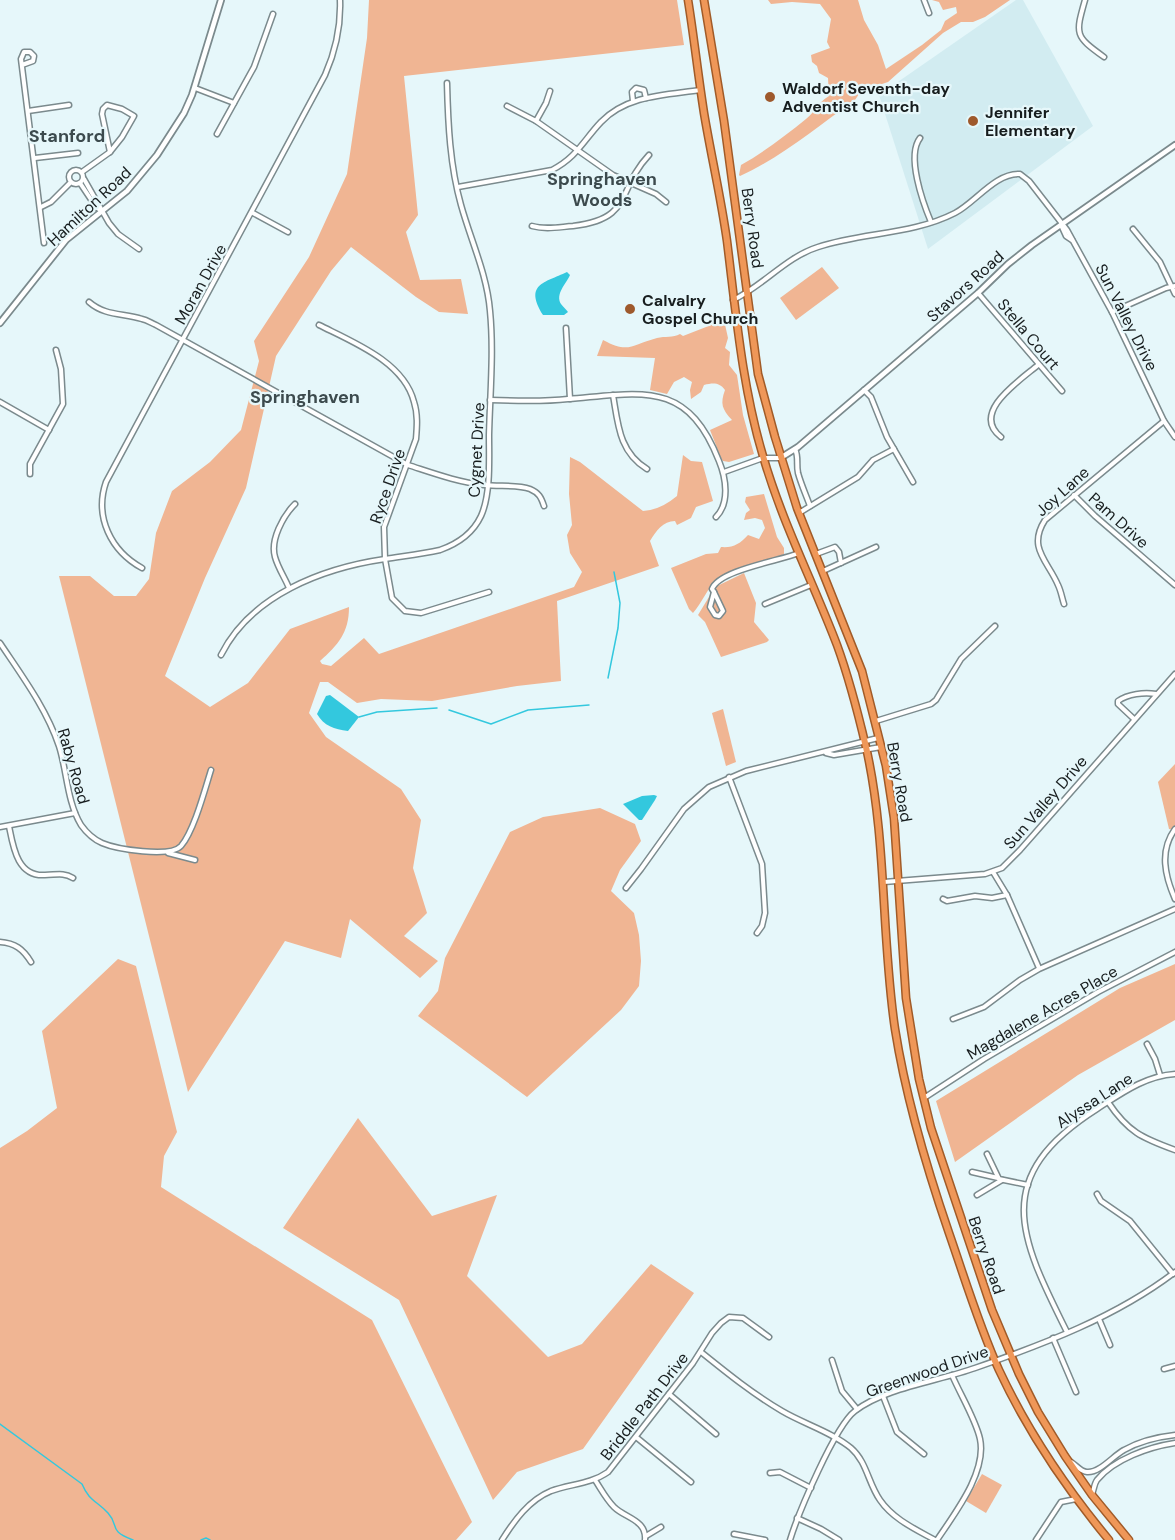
<svg xmlns="http://www.w3.org/2000/svg" width="1175" height="1540" viewBox="0 0 1175 1540" font-family="'DM Sans',sans-serif">
<style>
.built{fill:#d2ecf1}
.green{fill:#f0b593}
.water{fill:#33c8de}
.lines{fill:none;stroke-linecap:round;stroke-linejoin:round}
.stream{stroke:#33c8de;stroke-width:1.5}
.minor-casing{stroke:#7b8a8d;stroke-width:7}
.tertiary-casing{stroke:#7b8a8d;stroke-width:8}
.trunk-casing{stroke:#a15b28;stroke-width:9}
.minor{stroke:#fff;stroke-width:4}
.tertiary{stroke:#fff;stroke-width:4.5}
.trunk{stroke:#ef9758;stroke-width:6}
.poi-dot{fill:#9e592c;stroke:#e6f7fa;stroke-width:2}
.labels{text-anchor:middle;stroke-width:4.5;stroke-linejoin:round;paint-order:stroke}
.poi-label{font-size:16px;font-weight:bold;fill:#171d1e;stroke:#e6f7fa;text-anchor:start}
.street-label{font-size:16px;fill:#171d1e;stroke:#e6f7fa}
.neighbourhood-label{font-size:18px;font-weight:bold;fill:#3c4a4d;stroke:#e6f7fa}
</style>
<rect width="100%" height="100%" fill="#e6f7fa"/>
<polygon class="built" points="1016,0 1023,0 1093,126 928,249 879,95"/>
<g class="green">
<path d="M369,0H677L684,45L404,76L418,215L406,232L420,280L461,279L468,314L439,312L416,297L351,247L331,271L276,356L246,488L205,578L165,676L210,707L248,683L290,629L349,607C349,633 338,645 320,661L322,664L331,666L364,638L379,654L574,587L582,572L570,553L567,535L572,525L569,494L570,457L580,462L643,511C656,510 666,505 677,496L683,455L691,461L702,462L713,501L696,507L691,518L677,525L675,521C663,521 656,531 650,541L659,566L557,601L561,681L517,686L432,701L381,699L357,703L328,682H320L309,713L326,737L401,789L421,820L413,868L427,913L404,936L438,961L420,978L350,919L341,958L285,941L188,1092L59,576H90L114,596H136L149,579L156,533L172,491L210,462L241,430L259,361L254,341L309,257L347,174L367,38Z"/>
<path d="M768,0H858L864,20L878,45L886,69L922,45L941,30L945,21L957,13L956,7L943,10L939,2L932,0H1010L985,17L973,22H961L943,33L888,82L861,91L855,100C815,128 785,155 740,176L739,175L741,165C764,152 785,136 806,119C816,111 817,103 829,96L828,78L819,73L817,66L812,62L811,55L830,48L827,42L831,19L820,4L792,2L771,4Z"/>
<polygon points="822,267 839,288 796,320 780,298"/>
<path d="M724,320L728,338L725,348L730,352L729,365L737,375L743,415L754,454L729,462L723,461L721,458L710,430L732,420C722,409 720,404 725,390C719,382 713,383 704,385L701,392L691,399L690,390L692,382L684,377L674,382L667,394L650,390L655,358L597,356L603,340C629,354 631,345 657,338C665,336 673,338 680,334L683,336Z"/>
<path d="M764,494L777,537L784,548V554C763,564 737,564 718,579C707,588 702,603 693,613L689,609L671,568L706,554L718,553L721,547C733,548 740,544 748,535L759,539L765,528L762,520L755,518L744,520L746,513L750,510L745,502L746,497Z"/>
<polygon points="744,573 756,603 754,622 769,640 767,642 721,657 705,622 698,615 715,587"/>
<polygon points="723,709 736,762 726,766 712,713"/>
<polygon points="1175,764 1175,830 1169,829 1158,782"/>
<polygon points="600,808 635,824 641,841 620,870 611,891 634,913 639,935 641,961 639,986 621,1010 527,1097 418,1016 438,991 445,958 510,832 543,817"/>
<polygon points="118,959 136,966 177,1132 164,1156 161,1187 372,1320 472,1522 456,1540 0,1540 0,1148 27,1131 57,1108 42,1031"/>
<polygon points="1175,964 1175,1020 1078,1075 955,1162 936,1101 1120,988"/>
<polygon points="358,1118 432,1216 497,1195 467,1276 548,1357 582,1344 651,1264 694,1293 583,1449 517,1472 493,1500 399,1300 283,1228"/>
<polygon points="982,1474 1002,1485 986,1513 966,1501"/>
</g>
<g class="water">
<path d="M567,272L570,275C566,284 555,294 561,304C563,307 566,309 568,312L564,315H543C524,284 544,283 567,272Z"/>
<path d="M330,695L359,717L348,731C334,729 324,726 317,714L326,696Z"/>
<polygon points="654,795 657,796 655,800 642,820 639,820 623,804 642,796"/>
</g>
<g class="lines">
<g class="stream">
<polyline points="608,678 618,628 620,603 614,572"/>
<polyline points="449,710 491,724 528,710 589,705"/>
<polyline points="359,717 377,712 437,708"/>
<path d="M0,1424L82,1484C89,1501 97,1501 108,1513C120,1526 107,1530 133,1540"/>
<polyline points="201,1540 206,1538 210,1540"/>
</g>
<defs>
<g id="minor">
<polyline points="924,0 929,13"/>
<path d="M1085,0C1075,35 1075,36 1104,57"/>
<polyline points="22,65 33,61 34,56 30,52 24,52 21,59 44,243"/>
<polyline points="195,88 234,103"/>
<polyline points="633,101 632,92 636,88 644,90 646,98"/>
<polygon points="107,105 122,109 134,116 122,137 110,152 102,114 103,109"/>
<polyline points="507,106 536,121 613,175 656,194 666,202"/>
<polyline points="28,111 69,105"/>
<polyline points="536,121 546,103 550,91"/>
<polyline points="217,134 254,67 273,14"/>
<path d="M920,138C906,156 923,203 931,222"/>
<polyline points="35,158 78,153"/>
<circle cx="76" cy="177" r="7"/>
<polyline points="82,172 110,152"/>
<polyline points="84,179 109,223 118,234 139,249"/>
<polyline points="80,183 96,207 100,210"/>
<path d="M458,187L552,170C577,157 583,141 601,122C627,95 666,95 700,90"/>
<polyline points="41,207 51,202 71,182"/>
<polyline points="253,213 288,232"/>
<polyline points="1061,225 1066,236 1072,240"/>
<path d="M532,226C546,230 559,227 573,226C634,219 616,190 649,155"/>
<polyline points="1133,229 1160,262 1175,294"/>
<polyline points="978,293 1062,391"/>
<path d="M733,300C763,286 786,257 818,247C863,232 912,235 955,213C976,202 995,173 1020,174L1029,181L1067,230L1112,312L1164,421L1175,437"/>
<path d="M89,302C105,316 123,313 142,319C147,320 151,323 156,325L408,465C433,473 457,482 484,485C499,487 517,484 530,489C539,493 541,497 544,506"/>
<polyline points="1112,312 1166,288 1175,286"/>
<path d="M319,325C353,342 404,362 414,402C418,414 417,427 416,439L384,527L385,559L392,598L405,611L421,613L489,592"/>
<polyline points="566,328 570,399"/>
<polyline points="864,390 871,397 887,437 913,482"/>
<path d="M613,395C618,424 619,452 647,469"/>
<path d="M490,400C516,401 543,402 568,399C642,393 687,379 719,461C726,478 730,503 716,517"/>
<polyline points="0,402 49,430"/>
<path d="M1001,437C970,413 1019,381 1038,365"/>
<path d="M795,449C799,457 796,464 798,473C801,484 806,495 810,506"/>
<polyline points="724,472 763,458 781,458"/>
<polyline points="30,474 30,464 63,404 61,369 56,350"/>
<polyline points="1074,495 1095,516 1175,585"/>
<polyline points="799,513 858,477 873,460 894,449"/>
<polyline points="816,554 835,547 839,552 841,563"/>
<path d="M142,568C111,551 94,517 106,482L325,75C336,50 341,27 340,0"/>
<polyline points="823,571 876,547"/>
<path d="M289,588C285,578 278,568 275,557C270,540 283,516 295,504"/>
<path d="M714,592L712,589C719,570 779,561 799,553"/>
<polygon points="714,592 723,611 719,616 715,615 710,607"/>
<polyline points="765,604 811,585"/>
<path d="M1064,604C1062,598 1061,591 1058,585C1048,561 1027,548 1045,520L1164,421"/>
<path d="M0,643C22,676 46,708 59,746C67,771 67,802 81,825C86,832 93,839 102,843C116,849 170,858 181,846C194,831 205,789 211,770"/>
<path d="M221,655C251,595 323,568 385,559C404,556 422,554 440,550C457,544 473,533 481,516C491,494 489,459 489,435C490,394 494,352 490,311C487,274 471,241 461,205C450,166 448,124 447,83"/>
<path d="M1134,719L1118,704V701C1128,694 1144,692 1156,694"/>
<polyline points="876,721 931,704 936,700 961,659 995,626"/>
<polyline points="826,753 834,755 881,747"/>
<polyline points="729,777 762,864 765,913 762,926 757,933"/>
<path d="M9,826C13,846 17,877 45,875C56,875 63,872 73,878"/>
<polyline points="0,827 75,813"/>
<path d="M1175,829C1159,851 1165,876 1175,899"/>
<polyline points="168,853 195,860"/>
<polyline points="993,872 1007,895 1039,968"/>
<polyline points="884,882 985,874 1002,868 1020,850 1175,674"/>
<polyline points="626,888 641,869 684,809 709,787 746,771 878,738"/>
<polyline points="943,899 947,901 975,896 992,898 1007,895"/>
<path d="M0,942C15,943 23,949 31,962"/>
<polyline points="953,1019 984,1007 1020,980 1039,969 1175,909"/>
<polyline points="1147,1044 1155,1059 1160,1075"/>
<polyline points="924,1098 984,1059 1098,992 1175,952"/>
<path d="M1108,1102C1128,1132 1142,1138 1175,1150"/>
<polyline points="987,1154 999,1179 1028,1185"/>
<polyline points="972,1172 998,1178"/>
<polyline points="1097,1194 1101,1201 1130,1221 1173,1274"/>
<polyline points="977,1195 1002,1180"/>
<polyline points="1099,1319 1110,1345"/>
<path d="M1067,1332C1019,1236 990,1177 1097,1109C1122,1093 1145,1076 1175,1074"/>
<polyline points="1053,1338 1076,1392"/>
<path d="M701,1352C727,1373 753,1394 782,1411C804,1424 832,1432 851,1448C867,1462 868,1483 880,1500C893,1519 915,1529 935,1540"/>
<polyline points="832,1360 842,1391 857,1409"/>
<polyline points="1164,1369 1175,1366"/>
<polyline points="669,1394 716,1434"/>
<polyline points="883,1396 897,1432 924,1454"/>
<polyline points="636,1437 691,1482"/>
<path d="M1071,1462C1076,1465 1081,1472 1087,1472C1100,1473 1114,1455 1124,1450C1140,1441 1157,1437 1175,1435"/>
<polyline points="770,1473 780,1472 811,1488"/>
<path d="M595,1480C601,1489 606,1499 614,1507C625,1518 647,1520 645,1540"/>
<path d="M1092,1494C1094,1490 1094,1484 1097,1480C1114,1459 1149,1447 1175,1443"/>
<polyline points="797,1518 821,1529 839,1540"/>
<polyline points="734,1534 765,1540"/>
<polyline points="646,1536 661,1527"/>
<path d="M502,1540C514,1521 529,1500 551,1491C570,1484 591,1484 608,1472L693,1363L712,1333L721,1323L729,1317L743,1318L769,1337"/>
<path d="M790,1540C798,1514 835,1426 855,1411C884,1388 939,1381 975,1368C1044,1344 1116,1317 1175,1272"/>
<path d="M937,1540C955,1513 987,1472 980,1439C976,1420 960,1394 952,1375"/>
<polyline points="1036,1540 1061,1502 1076,1499"/>
</g>
<g id="tertiary">
<polyline points="0,323 66,240 127,191 157,155 184,113 192,95 221,0"/>
<polyline points="782,457 798,447 978,293 1008,264 1032,245 1175,145"/>
</g>
<g id="trunk">
<path d="M688,0C694,37 698,75 704,113C711,155 721,198 727,241C736,313 742,386 763,456C782,522 813,582 837,645C849,678 858,713 866,747C887,840 881,935 895,1029C906,1099 926,1166 949,1233C965,1279 979,1326 999,1370C1028,1432 1066,1488 1109,1540"/>
<polyline points="704,0 724,121 758,374 775,437 797,508 862,671 886,766 894,818 906,998 919,1079 931,1128 992,1310 1019,1374 1038,1412 1065,1456 1092,1495 1129,1540"/>
</g>
</defs>
<use href="#minor" class="minor-casing"/>
<use href="#tertiary" class="tertiary-casing"/>
<use href="#trunk" class="trunk-casing"/>
<use href="#minor" class="minor"/>
<use href="#tertiary" class="tertiary"/>
<use href="#trunk" class="trunk"/>
</g>
<g class="poi-dot">
<circle cx="770" cy="97" r="6"/>
<circle cx="973" cy="121" r="6"/>
<circle cx="630" cy="309" r="6"/>
</g>
<g class="labels">
<g class="poi-label">
<text x="782" y="94">Waldorf Seventh-day<tspan x="782" dy="18">Adventist Church</tspan></text>
<text x="985" y="118">Jennifer<tspan x="985" dy="18">Elementary</tspan></text>
<text x="642" y="306">Calvalry<tspan x="642" dy="18">Gospel Church</tspan></text>
</g>
<g class="street-label">
<text transform="translate(89 206) rotate(-43)" y="6">Hamilton Road</text>
<text transform="translate(753 228) rotate(82)" y="6">Berry Road</text>
<text transform="translate(200 284) rotate(-61)" y="6">Moran Drive</text>
<text transform="translate(965 286) rotate(-42)" y="6">Stavors Road</text>
<text transform="translate(1127 317) rotate(63)" y="6">Sun Valley Drive</text>
<text transform="translate(1029 334) rotate(50)" y="6">Stella Court</text>
<text transform="translate(476 450) rotate(-87)" y="6">Cygnet Drive</text>
<text transform="translate(387 486) rotate(-71)" y="6">Ryce Drive</text>
<text transform="translate(1062 491) rotate(-42)" y="6">Joy Lane</text>
<text transform="translate(1119 520) rotate(42)" y="6">Pam Drive</text>
<text transform="translate(74 766) rotate(74)" y="6">Raby Road</text>
<text transform="translate(900 782) rotate(80)" y="6">Berry Road</text>
<text transform="translate(1045 802) rotate(-49)" y="6">Sun Valley Drive</text>
<text transform="translate(1042 1012) rotate(-30)" y="6">Magdalene Acres Place</text>
<text transform="translate(1094 1100) rotate(-33)" y="6">Alyssa Lane</text>
<text transform="translate(987 1255) rotate(71)" y="6">Berry Road</text>
<text transform="translate(927 1371) rotate(-19)" y="6">Greenwood Drive</text>
<text transform="translate(644 1406) rotate(-52)" y="6">Briddle Path Drive</text>
</g>
<g class="neighbourhood-label">
<text x="67" y="142">Stanford</text>
<text x="602" y="185">Springhaven<tspan x="602" dy="21">Woods</tspan></text>
<text x="305" y="403">Springhaven</text>
</g>
</g>
</svg>
